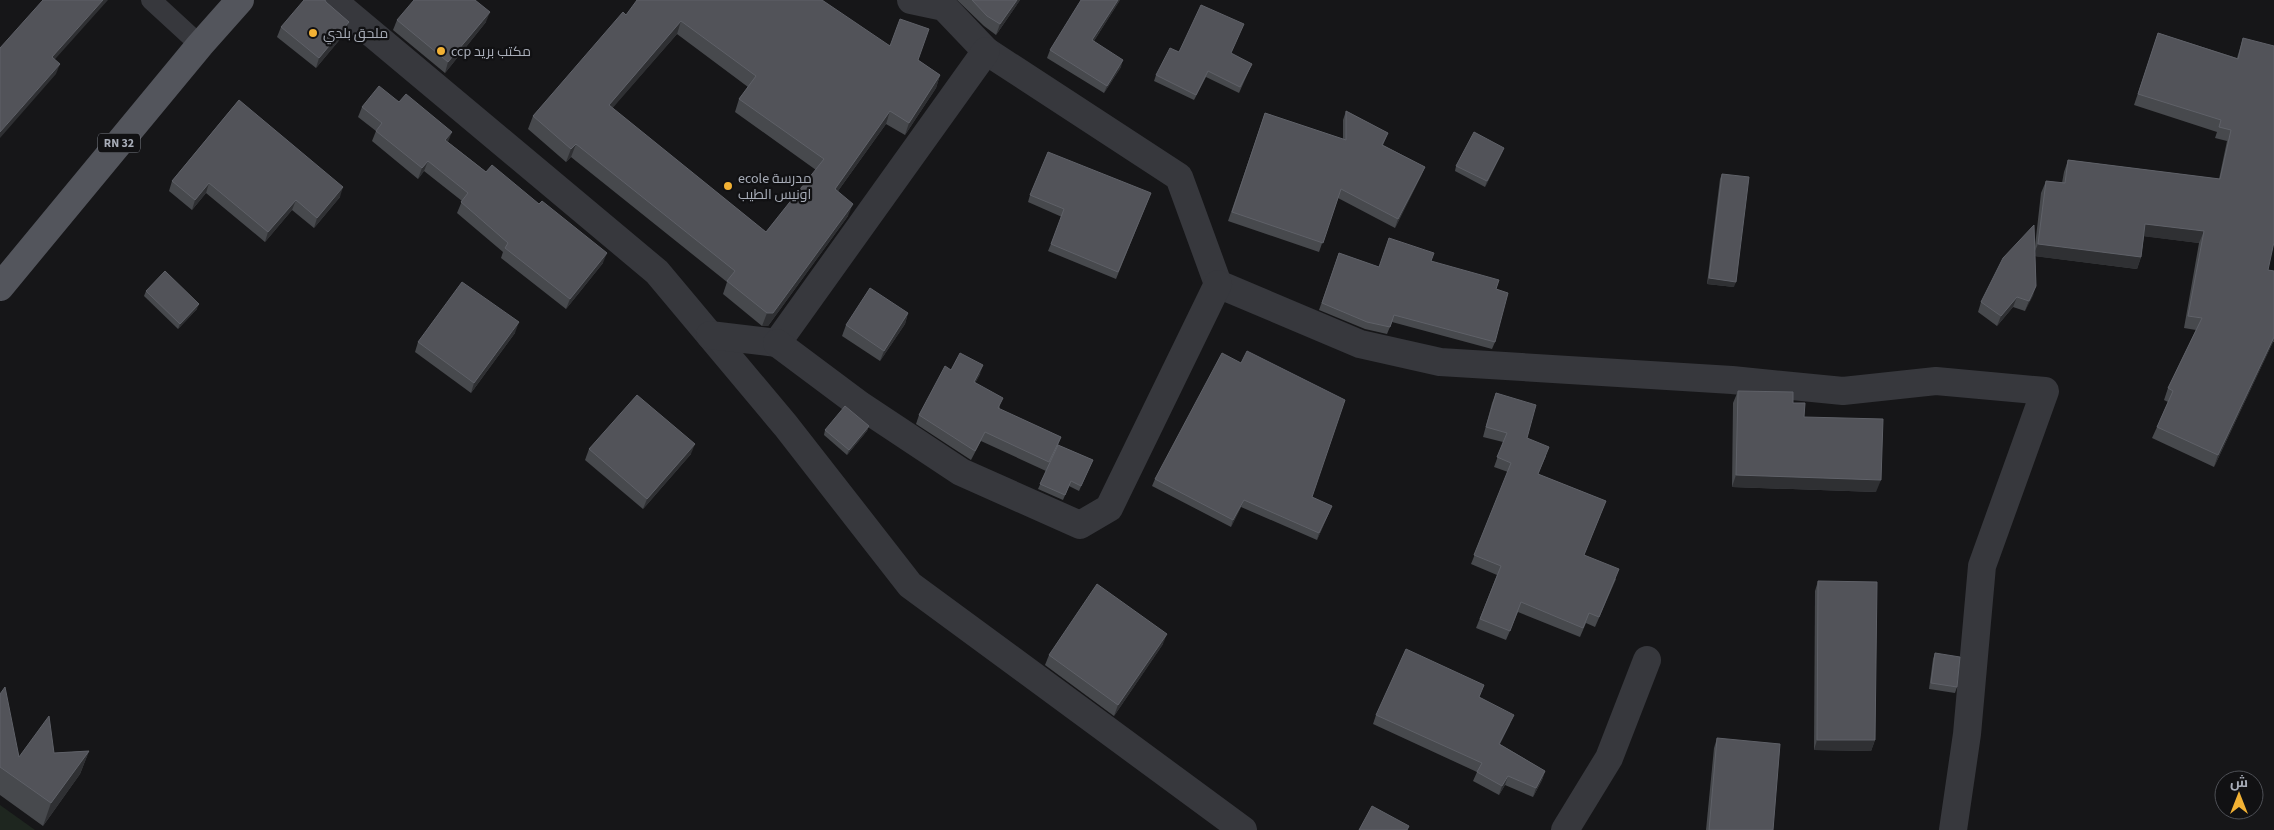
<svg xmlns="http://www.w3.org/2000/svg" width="2274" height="830" viewBox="0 0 2274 830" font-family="'Source Sans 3',Cairo,sans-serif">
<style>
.green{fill:#1e261f}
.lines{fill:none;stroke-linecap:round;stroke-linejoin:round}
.lane{stroke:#37383d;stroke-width:20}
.street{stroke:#37383d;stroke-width:28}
.primary{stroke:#53555c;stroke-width:28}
.wall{fill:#47494d;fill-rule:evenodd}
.shaded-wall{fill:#2f3033}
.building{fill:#525359;stroke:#5f6168;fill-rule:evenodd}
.poi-dot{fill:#f2b134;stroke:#111113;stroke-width:2}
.labels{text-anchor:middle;stroke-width:4.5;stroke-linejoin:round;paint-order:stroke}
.shield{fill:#111113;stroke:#7b7e86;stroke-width:1}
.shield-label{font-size:12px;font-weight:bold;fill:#a8adb8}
.poi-label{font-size:14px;fill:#a8adb8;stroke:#111113;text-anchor:start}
</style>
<rect width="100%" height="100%" fill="#161618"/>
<polygon class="green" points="0,805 35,830 0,830"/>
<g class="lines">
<polyline class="lane" points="151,0 200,45"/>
<g class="street">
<polyline points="332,0 657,272 786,426 910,585 1243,830"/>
<polyline points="911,0 944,7 986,51 1179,177 1218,284 1360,344 1440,362 1732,380 1843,391 1936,381 2045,391 1982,566 1967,734 1953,830"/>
<polyline points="710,335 777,343 986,51"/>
<polyline points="777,343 860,405 961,472 1080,525 1109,508 1218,284"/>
<polyline points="1565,830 1609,758 1647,660"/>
</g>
<polyline class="primary" points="0,287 200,45 240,0"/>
</g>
<g class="wall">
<polygon points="957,0 1020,0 996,35 984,26"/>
<polygon points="1120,0 1094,41 1121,67 1104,93 1047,58 1050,50"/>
<polygon points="326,2 349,22 346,32 316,68 277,37 281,27"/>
<path d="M626,15L890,45L918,60L940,75L936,88L905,135L886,124L838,191L848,216L768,326H762L723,294L727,282L571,157L566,162L528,129L533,116ZM677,34L748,87L739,99L735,112L816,170L766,232L612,108Z"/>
<polygon points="397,20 486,22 445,73 393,30"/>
<polygon points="2158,33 2237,58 2243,38 2268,270 2274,271 2274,342 2273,342 2214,467 2152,438 2157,427 2168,402 2164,400 2168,388 2196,330 2184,328 2199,243 2144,236 2141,257 2137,269 2035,256 2036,286 2025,311 2013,307 1997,326 1978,312 1981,302 2035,246 2041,193 2046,181 2062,183 2064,172 2068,160 2219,179 2227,141 2215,138 2217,132 2134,105"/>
<polygon points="1179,52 1232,54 1252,64 1239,93 1206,77 1194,100 1154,81 1156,75"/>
<polygon points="239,100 340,197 314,228 292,210 265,242 206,193 192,210 169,191 172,181"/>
<polygon points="362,107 448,142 603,263 566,309 501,258 503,252 457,213 462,201 424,171 418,179 372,141 376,131 358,117"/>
<polygon points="1346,111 1388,133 1383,145 1425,167 1421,176 1395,228 1338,198 1319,252 1228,221 1265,113 1343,139 1343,120"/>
<polygon points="1504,148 1502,153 1485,187 1455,171 1456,166"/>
<polygon points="1722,174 1734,287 1707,284 1720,179"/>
<polygon points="1151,193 1116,279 1048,251 1062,217 1028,202 1030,195"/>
<polygon points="1339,253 1379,267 1431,261 1496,289 1495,342 1492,349 1392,322 1387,334 1365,329 1319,310"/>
<polygon points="146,291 197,309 178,329 144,296"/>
<polygon points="908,313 905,324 880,361 842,336 846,325"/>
<polygon points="515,333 471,393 415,352 418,342"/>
<polygon points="951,370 980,374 975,383 1000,407 999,409 1061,437 1058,445 1093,460 1079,491 1069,486 1063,500 1038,489 1046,471 981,441 971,460 916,424 919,415"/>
<polygon points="1738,391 1793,403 1804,417 1876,492 1732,487 1733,403"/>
<polygon points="1496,393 1527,438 1546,456 1538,474 1606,501 1584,555 1616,579 1595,627 1586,623 1580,637 1518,612 1506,640 1476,628 1497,575 1471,564 1508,472 1494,467 1503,442 1483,437 1492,403"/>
<polygon points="869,426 867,431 847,455 824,435 825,430"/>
<polygon points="589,449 691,454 643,509 585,460"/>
<polygon points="1155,479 1312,497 1329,513 1317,540 1241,507 1231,527 1152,486"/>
<polygon points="1818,581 1875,740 1871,751 1814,750 1815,591"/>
<polygon points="1163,644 1114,716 1045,665 1049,655"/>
<polygon points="1935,653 1957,687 1955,693 1929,689 1933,659"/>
<polygon points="0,694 19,757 54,753 89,751 80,774 43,826 0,795"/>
<polygon points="1479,697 1510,724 1500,744 1545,771 1542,780 1533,797 1505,785 1499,795 1473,781 1477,772 1373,724 1376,715"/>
<polygon points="1717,738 1773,830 1706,830 1714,748"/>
</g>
<g class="shaded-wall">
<polygon points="103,0 108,0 48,67 52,57"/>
<polygon points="1017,0 1020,0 996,35 1000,24"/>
<polygon points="1118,0 1120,0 1090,47 1092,40"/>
<polygon points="490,12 486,22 445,73 448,62"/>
<polygon points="681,21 677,34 604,118 609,105"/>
<polygon points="349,22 346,32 316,68 319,58"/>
<polygon points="1123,60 1121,67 1104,93 1107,86"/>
<polygon points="60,64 56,74 0,138 0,132"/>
<polygon points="940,75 936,88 905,135 909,123"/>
<polygon points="890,111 886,124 830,202 835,189"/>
<polygon points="452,132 448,142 445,140"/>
<polygon points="576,144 571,157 566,162 571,149"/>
<polygon points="1504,148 1502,153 1485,187 1487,181"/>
<polygon points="428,161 424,171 418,179 422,168"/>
<polygon points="1425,167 1421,176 1395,228 1398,219"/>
<polygon points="209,183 206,193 192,210 195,200"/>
<polygon points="343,187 340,197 314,228 317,218"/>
<polygon points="296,200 292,210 265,242 268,232"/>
<polygon points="853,204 848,216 768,326 762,326 767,313"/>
<polygon points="2145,224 2204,231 2199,243 2141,236"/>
<polygon points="2038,244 2141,257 2137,269 2033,256"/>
<polygon points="607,253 603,263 566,309 570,299"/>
<polygon points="1709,278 1736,282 1734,287 1707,284"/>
<polygon points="2036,286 2033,296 2025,311 2029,301"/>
<polygon points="2017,297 2013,307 1997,326 2001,316"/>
<polygon points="199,304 197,309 178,329 180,324"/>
<polygon points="908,313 905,324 880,361 884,351"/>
<polygon points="519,322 515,333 471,393 474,383"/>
<polygon points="2274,337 2273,342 2214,467 2218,455"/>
<polygon points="983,365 980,374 971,391 974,382"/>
<polygon points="869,426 867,431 847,455 849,450"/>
<polygon points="695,444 691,454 643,509 647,499"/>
<polygon points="1736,475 1881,480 1876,492 1732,487"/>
<polygon points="1244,500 1241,507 1231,527 1233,520"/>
<polygon points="1332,506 1329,513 1317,540 1319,533"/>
<polygon points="1167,634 1163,644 1114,716 1118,705"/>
<polygon points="1514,715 1510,724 1495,753 1499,744"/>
<polygon points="1817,740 1875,740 1871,751 1814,750"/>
<polygon points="89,751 80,774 43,826 51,803"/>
<polygon points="1545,771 1542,780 1533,797 1536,788"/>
<polygon points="1508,776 1505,785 1499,795 1502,786"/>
</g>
<g class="building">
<polygon points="43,0 103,0 52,57 60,64 0,132 0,48"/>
<polygon points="304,0 325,0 326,2 349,22 319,58 281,27"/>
<polygon points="414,0 475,0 490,12 448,62 397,20"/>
<path d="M637,0H822L890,46L900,19L929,29L918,60L940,75L909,123L890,111L835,189L853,204L773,313H767L727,281L735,271L576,144L571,149L533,116L623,12L626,15ZM681,21L756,76L739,99L824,159L766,232L609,105Z"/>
<polygon points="972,0 1017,0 1000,24 987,16"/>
<polygon points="1081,0 1118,0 1092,40 1123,60 1107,86 1050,50"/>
<polygon points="1201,5 1244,24 1231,53 1252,64 1240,87 1208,71 1196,95 1156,75 1170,48 1179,52"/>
<polygon points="2158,33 2238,59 2243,38 2274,46 2274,242 2268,270 2274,271 2274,337 2218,455 2157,427 2173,391 2168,388 2202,318 2188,316 2204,231 2145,224 2141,257 2038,244 2046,181 2065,183 2068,160 2220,179 2231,130 2219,127 2221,120 2138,94"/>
<polygon points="379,86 399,102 406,94 452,132 445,140 486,172 492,165 539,204 542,201 607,253 570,299 505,248 508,243 461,202 468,193 428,161 422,168 376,131 382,123 362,107"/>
<polygon points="239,100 343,187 317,218 296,200 268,232 209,183 195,200 172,181"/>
<polygon points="1346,111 1388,133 1382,145 1425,167 1398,219 1341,189 1323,243 1232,212 1265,113 1346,140"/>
<polygon points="1474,132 1504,148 1487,181 1456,166"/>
<polygon points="1048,152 1151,193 1118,272 1051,244 1064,209 1030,195"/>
<polygon points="1722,174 1749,177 1736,282 1709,278"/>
<polygon points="2034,225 2036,286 2029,301 2017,297 2001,316 1981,302 2003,258"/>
<polygon points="1389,238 1434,253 1431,261 1499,280 1496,289 1508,293 1495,342 1394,315 1390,327 1367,322 1322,303 1339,253 1379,267"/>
<polygon points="165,271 199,304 180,324 146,291"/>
<polygon points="462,282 519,322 474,383 418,342"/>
<polygon points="870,288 908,313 884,351 846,325"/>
<polygon points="1247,351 1345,400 1312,497 1332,506 1319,533 1244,500 1233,520 1155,479 1222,353 1241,363"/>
<polygon points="960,353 983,365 974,382 1003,398 998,408 1061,437 1049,462 985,432 975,451 919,415 945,366 951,370"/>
<polygon points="1738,391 1793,392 1793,403 1805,403 1804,417 1883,419 1881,480 1736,475"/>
<polygon points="1496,393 1536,405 1527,438 1549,447 1538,474 1606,501 1584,555 1619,569 1599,617 1589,613 1583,628 1521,602 1510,631 1480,619 1501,566 1474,555 1511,463 1497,457 1507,433 1486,427"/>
<polygon points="637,395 695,444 647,499 589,449"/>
<polygon points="845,406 869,426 849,450 825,430"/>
<polygon points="1058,445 1093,460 1081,486 1071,481 1065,495 1040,484"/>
<polygon points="1818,581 1877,582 1875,740 1817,740"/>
<polygon points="1097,584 1167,634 1118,705 1049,655"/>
<polygon points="1406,649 1484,685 1479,697 1514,715 1499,744 1545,771 1536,788 1508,776 1502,786 1477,772 1482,763 1376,715"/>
<polygon points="1935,653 1960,657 1957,687 1931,683"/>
<polygon points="5,687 19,757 49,716 54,753 89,751 51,803 0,767 0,694"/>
<polygon points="1717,738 1780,744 1773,830 1709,830"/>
<polygon points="1372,806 1409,826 1407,830 1359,830"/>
</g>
<g class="poi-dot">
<circle cx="313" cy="33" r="5"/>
<circle cx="441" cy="51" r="5"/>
<circle cx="728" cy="186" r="5"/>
</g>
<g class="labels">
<rect class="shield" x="98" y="133.5" width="42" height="19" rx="4"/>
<g class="shield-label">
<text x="119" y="147">RN 32</text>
</g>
<g class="poi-label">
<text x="323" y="38">ملحق بلدي</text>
<text x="451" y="56">ccp مكتب بريد</text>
<text x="738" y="183">ecole مدرسة<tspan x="738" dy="16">اونيس الطيب</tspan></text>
</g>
</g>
<g transform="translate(2239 795)"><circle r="24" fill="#111113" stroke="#4d4f55"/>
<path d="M0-4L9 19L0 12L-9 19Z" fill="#f2b134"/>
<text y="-8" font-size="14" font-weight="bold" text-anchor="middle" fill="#a8adb8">ش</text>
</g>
</svg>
